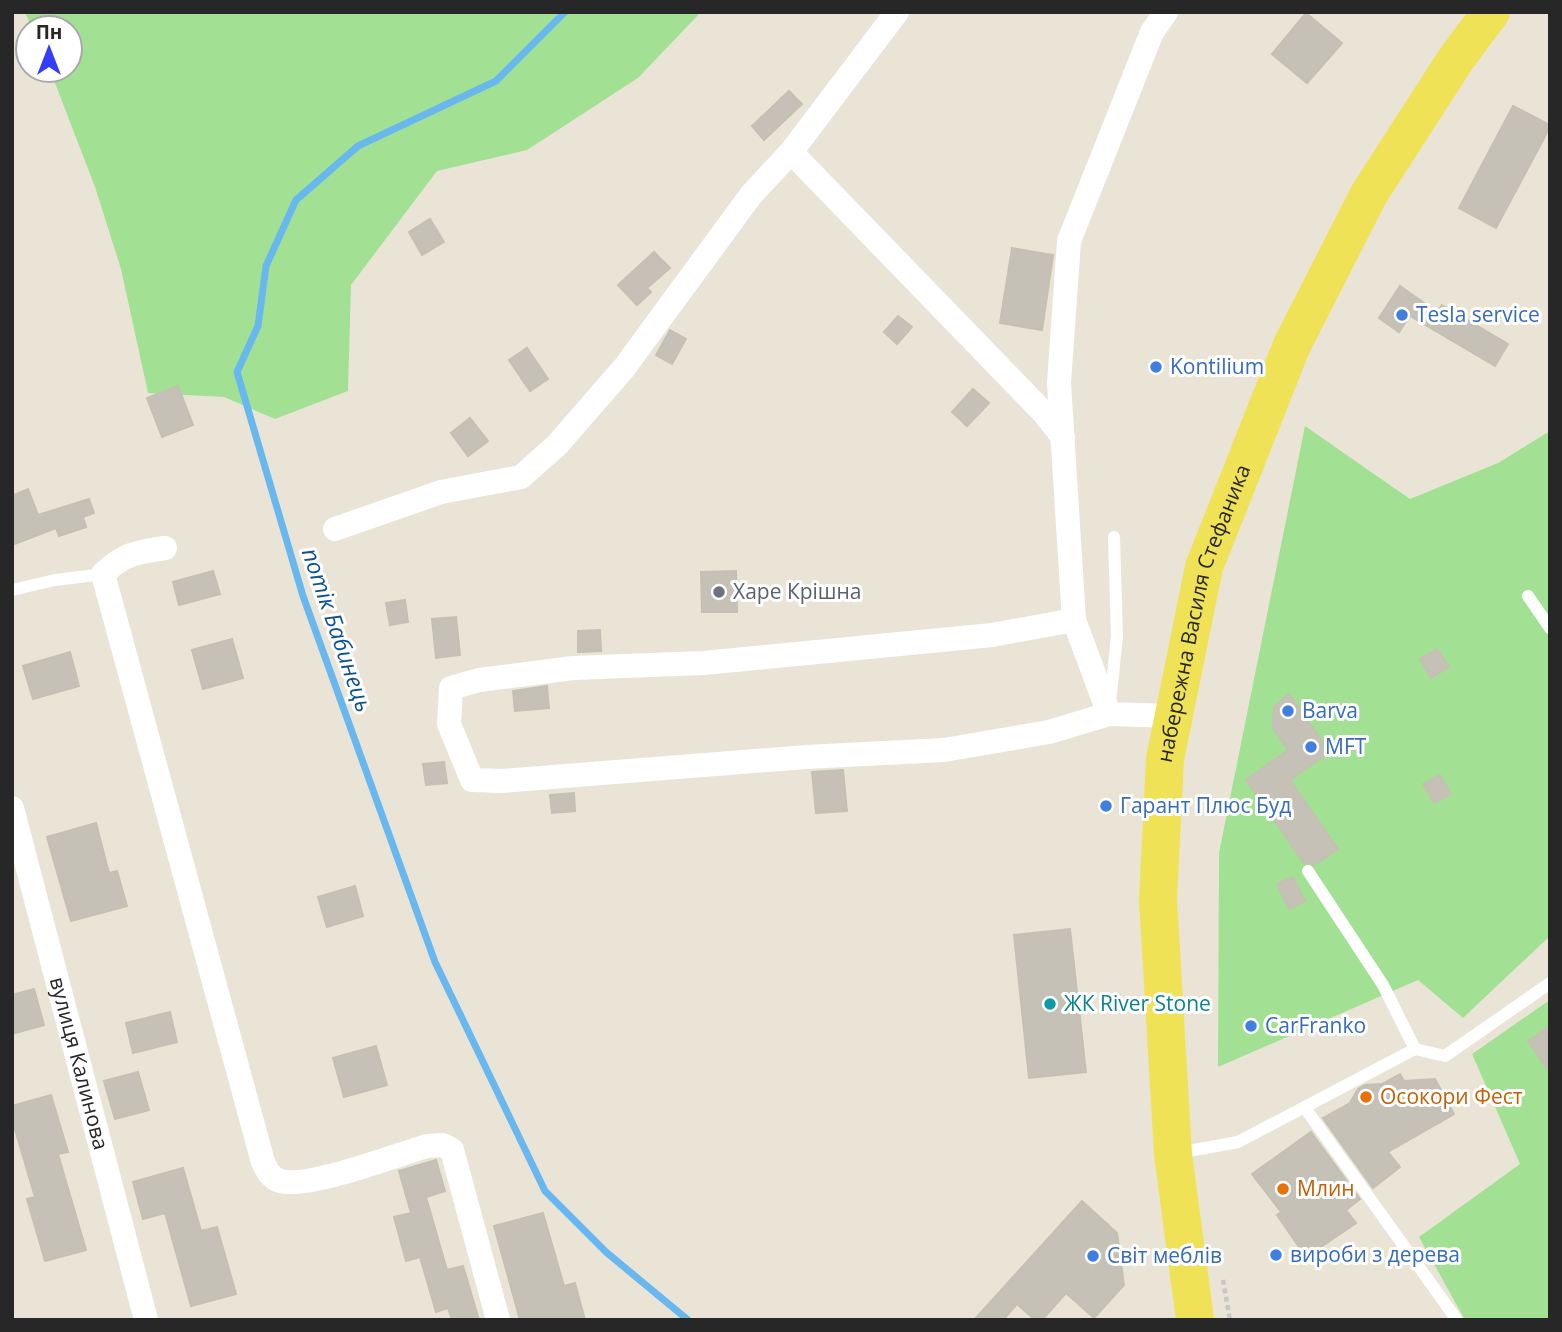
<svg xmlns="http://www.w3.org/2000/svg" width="1562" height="1332" viewBox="0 0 1562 1332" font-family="'Open Sans',sans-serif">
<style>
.green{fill:#a2e193}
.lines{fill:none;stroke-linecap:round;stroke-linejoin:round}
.stream{stroke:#68b7ee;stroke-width:7}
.building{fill:#c5c1b7;stroke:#c4c0b2;stroke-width:2}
.path{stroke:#c7c7c7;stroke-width:4.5;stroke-dasharray:5 3.5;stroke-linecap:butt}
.service{stroke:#fff;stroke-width:12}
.minor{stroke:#fff;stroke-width:24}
.primary{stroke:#f0e256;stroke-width:38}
.shop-dot{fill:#3f7fe0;stroke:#fff;stroke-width:2.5}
.worship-dot{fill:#6b7280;stroke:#fff;stroke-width:2.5}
.culture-dot{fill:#0f9aa8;stroke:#fff;stroke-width:2.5}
.food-dot{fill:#e8710a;stroke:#fff;stroke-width:2.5}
.labels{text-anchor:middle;stroke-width:6;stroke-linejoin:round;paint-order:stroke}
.shop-label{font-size:21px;fill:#366cbe;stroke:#fff;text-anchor:start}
.worship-label{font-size:21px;fill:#5b616d;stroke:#fff;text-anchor:start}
.street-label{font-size:21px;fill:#272727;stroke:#fff}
.culture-label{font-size:21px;fill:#0d838f;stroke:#fff;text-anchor:start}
.food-label{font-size:21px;fill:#c56008;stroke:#fff;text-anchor:start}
.water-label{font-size:23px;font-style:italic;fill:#0d5294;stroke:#fff}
</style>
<rect width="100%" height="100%" fill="#eae4d7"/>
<g class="green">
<polygon points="25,12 701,12 638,78 527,150 437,171 351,285 348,391 275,419 224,397 148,393 121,269 95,187 50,70 70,70 70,28 32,28"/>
<polygon points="1305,426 1410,499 1498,463 1550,431 1550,936 1463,1018 1418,980 1218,1067 1219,853"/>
<polygon points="1550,1000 1550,1320 1465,1320 1419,1237 1520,1164 1472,1054"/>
</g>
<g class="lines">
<polyline class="stream" points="565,12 496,81 358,146 296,200 266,266 258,326 237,372 303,596 435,962 545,1191 606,1252 688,1320"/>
</g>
<g class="building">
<polygon points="1306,13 1342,43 1307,83 1272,54"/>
<polygon points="789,91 802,104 764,140 752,126"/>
<polygon points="1513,106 1550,125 1550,127 1496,228 1459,208"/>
<polygon points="430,219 444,242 422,255 409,232"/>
<polygon points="1012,248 1053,255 1042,330 1000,323"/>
<polygon points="654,252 670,268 647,288 651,292 637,305 618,285"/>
<polygon points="1400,286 1437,312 1442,305 1508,344 1495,366 1410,316 1399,332 1379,318"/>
<polygon points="898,316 912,327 897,344 884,332"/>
<polygon points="670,330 686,339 672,364 656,355"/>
<polygon points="527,348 548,379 530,391 509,360"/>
<polygon points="178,386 193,425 162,437 147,398"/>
<polygon points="973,389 989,403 967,426 952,412"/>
<polygon points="470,418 488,441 468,456 451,433"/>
<polygon points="28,489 38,515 89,499 94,513 83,517 86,527 59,536 56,528 12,545 12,496"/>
<polygon points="213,571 220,594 179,605 173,582"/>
<polygon points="736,571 737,612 702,612 701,572"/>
<polygon points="405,600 408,622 390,625 386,603"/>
<polygon points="456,617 460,655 436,658 432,619"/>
<polygon points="600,630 601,651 578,652 578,631"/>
<polygon points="232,639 243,678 203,689 192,650"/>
<polygon points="1437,649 1449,667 1431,678 1420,659"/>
<polygon points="70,652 79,686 33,699 23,666"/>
<polygon points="547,686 549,708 515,711 513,691"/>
<polygon points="1289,694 1330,752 1290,780 1338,849 1314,865 1308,862 1304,863 1246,780 1288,750 1273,729 1274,707"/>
<polygon points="444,762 447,783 426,785 423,764"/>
<polygon points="843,770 847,811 816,813 812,772"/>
<polygon points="1440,775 1451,794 1434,803 1423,784"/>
<polygon points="574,793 575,811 552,813 550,795"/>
<polygon points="96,823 109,873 117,871 127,906 71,921 47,837"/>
<polygon points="1293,877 1305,901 1289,909 1277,884"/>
<polygon points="355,886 363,916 327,927 318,897"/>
<polygon points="1070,929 1086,1072 1029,1078 1014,935"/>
<polygon points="34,989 44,1025 12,1034 12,995"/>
<polygon points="170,1012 177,1042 133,1053 126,1023"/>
<polygon points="1550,1026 1550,1073 1528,1041"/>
<polygon points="376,1046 387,1085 344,1097 333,1058"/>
<polygon points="138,1072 149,1110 115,1119 104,1081"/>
<polygon points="1400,1074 1404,1081 1435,1079 1454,1114 1388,1152 1400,1167 1373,1188 1323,1118 1350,1103 1358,1089 1365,1085 1382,1084"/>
<polygon points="51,1095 68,1152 58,1154 86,1250 45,1261 27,1199 35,1197 12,1119 12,1106"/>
<polygon points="1311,1132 1360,1199 1346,1210 1356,1223 1306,1257 1277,1215 1281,1212 1252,1174"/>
<polygon points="436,1160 445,1191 426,1197 447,1270 463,1266 479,1320 452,1320 448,1308 436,1312 420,1257 406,1261 394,1217 411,1213 399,1171"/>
<polygon points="183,1168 201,1231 217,1227 236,1294 191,1306 165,1213 143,1219 133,1182"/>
<polygon points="1082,1201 1117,1233 1124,1285 1094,1318 1066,1293 1042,1320 1035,1320 1017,1304 1003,1320 974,1320"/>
<polygon points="543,1213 564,1286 575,1283 585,1320 520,1320 494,1226"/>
</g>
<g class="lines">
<polyline class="path" points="1223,1280 1230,1320"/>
<g class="service">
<polyline points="12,590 55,580 103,574"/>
<polyline points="1528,596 1550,628"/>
<polyline points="1110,703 1117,636 1114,537"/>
<polyline points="1308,871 1383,985 1415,1049"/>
<polyline points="1305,1108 1457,1320"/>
<polyline points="1178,1153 1238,1142 1415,1049 1445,1056 1550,983"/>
</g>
<g class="minor">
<polyline points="1166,12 1152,32 1069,241 1059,383 1074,620 1109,714 1172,716"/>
<polyline points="791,152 1043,412 1063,437"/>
<polyline points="335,529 441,492 521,477 557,445 624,368 751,195 791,152 897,12"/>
<path d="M165,548C137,552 123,554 103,574L263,1162C267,1171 271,1178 280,1181C308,1189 396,1155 427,1146L443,1145L452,1150L498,1320"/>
<polyline points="1074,620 992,635 704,663 573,668 479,680 451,688 449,724 472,780 502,781 806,757 944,750 1049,732 1109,714"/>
<path id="s1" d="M12,808L146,1320"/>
</g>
<path class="primary" id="s2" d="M1195,1320L1173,1154L1158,899L1165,759L1204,567L1292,345L1369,194L1456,59L1491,12"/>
</g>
<g class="shop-dot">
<circle cx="1402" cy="315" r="7"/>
<circle cx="1156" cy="367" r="7"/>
<circle cx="1288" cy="711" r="7"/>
<circle cx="1311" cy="747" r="7"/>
<circle cx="1106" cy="806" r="7"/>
<circle cx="1251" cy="1026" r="7"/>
<circle cx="1276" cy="1255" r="7"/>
<circle cx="1093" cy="1256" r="7"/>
</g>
<circle class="worship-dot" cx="719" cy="592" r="7"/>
<circle class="culture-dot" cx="1050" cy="1004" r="7"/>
<g class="food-dot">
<circle cx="1366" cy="1097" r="7"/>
<circle cx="1283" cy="1189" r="7"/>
</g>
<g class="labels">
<g class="shop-label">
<text x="1416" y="322">Tesla service</text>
<text x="1170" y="374">Kontilium</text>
<text x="1302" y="718">Barva</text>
<text x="1325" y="754">MFT</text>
<text x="1120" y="813">Гарант Плюс Буд</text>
<text x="1265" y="1033">CarFranko</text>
<text x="1290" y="1262">вироби з дерева</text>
<text x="1107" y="1263">Світ меблів</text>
</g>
<g class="worship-label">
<text x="733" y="599">Харе Крішна</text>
</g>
<g class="street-label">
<text dy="7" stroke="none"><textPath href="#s2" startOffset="714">набережна Василя Стефаника</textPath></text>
<text dy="7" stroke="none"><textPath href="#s1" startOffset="264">вулиця Калинова</textPath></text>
</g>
<g class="culture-label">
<text x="1064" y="1011">ЖК River Stone</text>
</g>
<g class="food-label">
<text x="1380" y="1104">Осокори Фест</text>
<text x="1297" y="1196">Млин</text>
</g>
<g class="water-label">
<text transform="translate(337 630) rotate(71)" y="8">потік Бабинець</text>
</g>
</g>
<rect width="1562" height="1332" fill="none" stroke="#272727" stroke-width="28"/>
<g transform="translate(49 49)"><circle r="33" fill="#ffffff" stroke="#a9a9a9" stroke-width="2"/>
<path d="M0-5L12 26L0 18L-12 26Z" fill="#353df9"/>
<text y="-10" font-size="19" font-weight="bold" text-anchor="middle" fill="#272727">Пн</text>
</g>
</svg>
